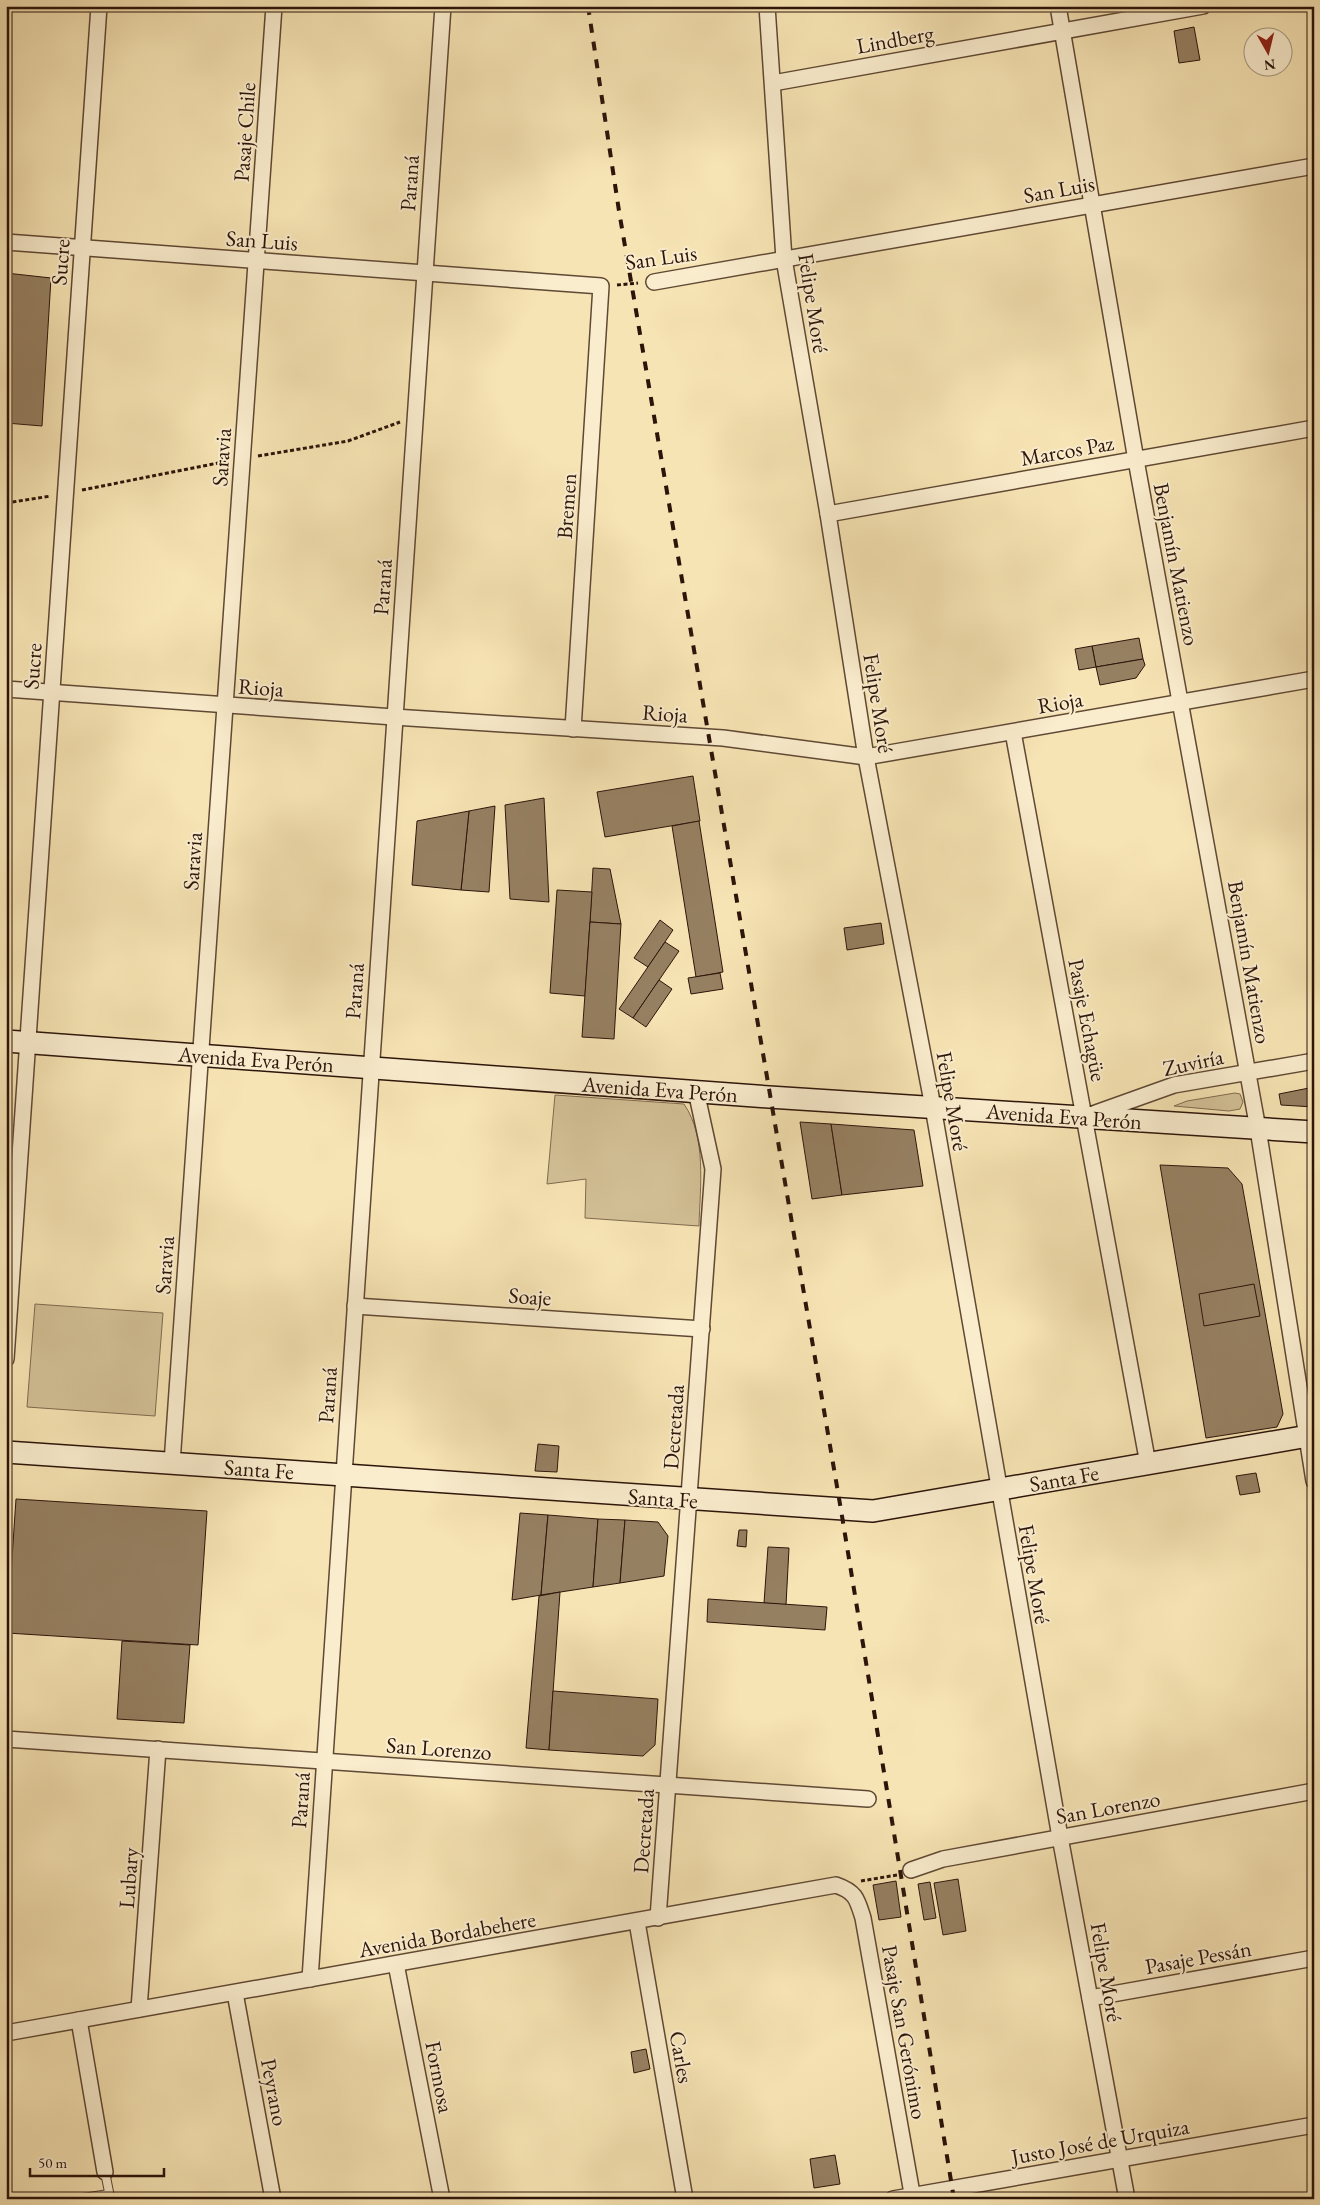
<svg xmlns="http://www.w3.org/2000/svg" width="1320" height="2205" viewBox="0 0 1320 2205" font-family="'EB Garamond',serif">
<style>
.green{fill:#d4c197;stroke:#806a50}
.building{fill:#968062;stroke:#2c140a}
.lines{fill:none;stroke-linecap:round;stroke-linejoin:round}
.service-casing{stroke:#5f4834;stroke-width:10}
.minor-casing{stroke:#5f4834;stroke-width:18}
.secondary-casing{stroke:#2c140a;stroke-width:24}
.path{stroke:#2c140a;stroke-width:3;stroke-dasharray:4 2.5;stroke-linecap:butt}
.service{stroke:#faedce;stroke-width:8}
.minor{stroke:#faedce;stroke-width:15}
.secondary{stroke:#faedce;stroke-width:21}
.rail{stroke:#2c140a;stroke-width:4;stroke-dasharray:9 9;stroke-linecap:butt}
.labels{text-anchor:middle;stroke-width:4;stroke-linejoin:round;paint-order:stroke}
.street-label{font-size:22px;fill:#2c140a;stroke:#faedce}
</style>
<rect width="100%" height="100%" fill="#f7e4b4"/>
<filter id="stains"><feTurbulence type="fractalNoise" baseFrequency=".004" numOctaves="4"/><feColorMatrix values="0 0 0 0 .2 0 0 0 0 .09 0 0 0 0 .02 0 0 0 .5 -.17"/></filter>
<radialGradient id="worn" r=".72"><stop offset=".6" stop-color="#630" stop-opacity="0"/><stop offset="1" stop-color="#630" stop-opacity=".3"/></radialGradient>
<g class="green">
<polygon points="1235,1093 1240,1094 1243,1102 1240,1109 1229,1111 1174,1106 1187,1101"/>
<path d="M555,1095L684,1104C707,1138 700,1186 699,1226L585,1218L586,1179L547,1184Z"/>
<polygon points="35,1304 163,1313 155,1416 27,1407"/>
</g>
<g class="building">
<polygon points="1194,27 1200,60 1179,63 1174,31"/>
<polygon points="6,273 51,278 42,426 6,423"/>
<polygon points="1139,638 1143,659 1096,667 1092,646"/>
<polygon points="1092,646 1096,667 1079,670 1075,649"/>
<polygon points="1143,659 1145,665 1136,678 1100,685 1096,667"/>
<polygon points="693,776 700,821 605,837 597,792"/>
<polygon points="544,798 549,902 510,899 505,805"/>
<polygon points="495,806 489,892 461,890 469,811"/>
<polygon points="469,811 461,890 412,885 417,821"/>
<polygon points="699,821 723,972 696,977 672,826"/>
<polygon points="593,868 610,869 621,924 590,922"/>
<polygon points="557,890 592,892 585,996 550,993"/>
<polygon points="660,920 673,930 648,967 634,958"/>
<polygon points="590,922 621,924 614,1039 582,1037"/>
<polygon points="881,923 884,944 847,950 844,928"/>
<polygon points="665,942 679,951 633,1018 619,1009"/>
<polygon points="720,973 723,989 691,994 688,978"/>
<polygon points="659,980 672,989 646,1027 633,1018"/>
<polygon points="1314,1087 1314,1107 1281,1105 1279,1094"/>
<polygon points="800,1122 831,1124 842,1195 812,1199"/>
<polygon points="831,1124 914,1130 923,1186 842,1195"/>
<polygon points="1160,1165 1228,1168 1242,1184 1283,1414 1277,1427 1206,1438"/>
<polygon points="1254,1284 1260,1316 1204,1326 1199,1294"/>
<polygon points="538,1444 559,1446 557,1472 535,1471"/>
<polygon points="1256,1473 1260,1492 1240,1495 1236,1476"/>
<polygon points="16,1499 207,1511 198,1645 7,1633"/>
<polygon points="520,1513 548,1515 541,1595 512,1600"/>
<polygon points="548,1515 598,1519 593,1587 541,1595"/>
<polygon points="598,1519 625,1520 620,1583 593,1587"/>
<polygon points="625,1520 658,1522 668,1536 664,1576 620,1583"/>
<polygon points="739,1530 747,1530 746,1547 737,1546"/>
<polygon points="768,1547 789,1548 786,1605 764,1603"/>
<polygon points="560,1592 549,1750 526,1748 539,1596"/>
<polygon points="708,1599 827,1607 825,1630 707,1622"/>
<polygon points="122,1641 190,1645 184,1723 117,1719"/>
<polygon points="553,1691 658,1699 655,1745 643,1756 549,1750"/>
<polygon points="958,1879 966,1931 943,1935 934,1883"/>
<polygon points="896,1881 901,1917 879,1920 873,1885"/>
<polygon points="930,1882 936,1918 924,1920 918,1884"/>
<polygon points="646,2049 650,2069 634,2073 631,2052"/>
<polygon points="835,2155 840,2184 814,2188 810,2159"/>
</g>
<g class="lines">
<defs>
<g id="service">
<polyline points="105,2172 110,2197"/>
<polyline points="76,2199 109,2194"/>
</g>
<g id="minor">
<polyline points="767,6 784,259 828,514 866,757 933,1107 1060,1837 1127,2199"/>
<polyline points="1058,6 1136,460 1258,1129 1314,1481"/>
<polyline points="773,83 1203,6"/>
<polyline points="6,242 601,286 573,729"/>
<polyline points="654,282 1314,166"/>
<polyline points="828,514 1314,428"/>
<polyline points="6,689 394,717 723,738 866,757 1314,679"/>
<polyline points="1013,732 1148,1464"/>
<polyline points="1090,1115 1174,1085 1314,1061"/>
<polyline points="355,1306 702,1329"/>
<polyline points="6,1359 99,6"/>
<polyline points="172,1463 274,6"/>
<polyline points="6,1739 868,1799"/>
<polyline points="911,1870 943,1859 1314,1791"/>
<polyline points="658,1918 713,1169 696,1091"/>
<polyline points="637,1922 685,2199"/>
<polyline points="396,1964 442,2199"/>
<polyline points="310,1979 443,6"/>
<polyline points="235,1993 273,2199"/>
<polyline points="1090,1998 1314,1958"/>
<polyline points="139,2009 158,1749"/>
<polyline points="79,2020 105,2172"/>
<path d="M6,2033L836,1885C856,1892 857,1899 863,1918L913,2199"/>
<polyline points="893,2199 1314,2125"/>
</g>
<g id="secondary">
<polyline points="6,1041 769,1097 1314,1132"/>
<polyline points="6,1452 873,1511 1314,1435"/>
</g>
</defs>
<use href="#service" class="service-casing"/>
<use href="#minor" class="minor-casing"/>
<use href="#secondary" class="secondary-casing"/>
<g class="path">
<polyline points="617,285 638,283"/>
<polyline points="258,456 348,441 400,422"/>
<polyline points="82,490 228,461"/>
<polyline points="6,503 51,496"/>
<polyline points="861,1881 897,1875"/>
</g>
<use href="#service" class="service"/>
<use href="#minor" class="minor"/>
<use href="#secondary" class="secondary"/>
<polyline class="rail" points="588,6 619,211 841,1510 954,2199"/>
</g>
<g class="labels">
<g class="street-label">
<text transform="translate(895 39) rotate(-10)" y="8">Lindberg</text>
<text transform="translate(244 132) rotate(-86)" y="8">Pasaje Chile</text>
<text transform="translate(409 183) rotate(-86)" y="8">Paraná</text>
<text transform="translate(1059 189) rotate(-10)" y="8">San Luis</text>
<text transform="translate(262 240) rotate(4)" y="8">San Luis</text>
<text transform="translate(661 257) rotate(-8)" y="8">San Luis</text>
<text transform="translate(60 262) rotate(-86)" y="8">Sucre</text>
<text transform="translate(814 303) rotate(81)" y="8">Felipe Moré</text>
<text transform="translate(1067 450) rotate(-10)" y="8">Marcos Paz</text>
<text transform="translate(221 457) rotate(-86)" y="8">Saravia</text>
<text transform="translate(566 506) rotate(-86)" y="8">Bremen</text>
<text transform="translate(1177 564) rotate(79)" y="8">Benjamín Matienzo</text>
<text transform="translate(382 587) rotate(-86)" y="8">Paraná</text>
<text transform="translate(32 666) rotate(-86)" y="8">Sucre</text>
<text transform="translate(261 687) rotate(4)" y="8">Rioja</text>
<text transform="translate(1060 702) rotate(-10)" y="8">Rioja</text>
<text transform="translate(879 703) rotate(81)" y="8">Felipe Moré</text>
<text transform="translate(665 713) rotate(4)" y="8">Rioja</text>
<text transform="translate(192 861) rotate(-86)" y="8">Saravia</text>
<text transform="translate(1250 962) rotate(80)" y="8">Benjamín Matienzo</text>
<text transform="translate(354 991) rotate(-86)" y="8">Paraná</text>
<text transform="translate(1088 1020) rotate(79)" y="8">Pasaje Echagüe</text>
<text transform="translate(256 1059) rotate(4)" y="8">Avenida Eva Perón</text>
<text transform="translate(1193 1062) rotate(-12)" y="8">Zuviría</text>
<text transform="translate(660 1089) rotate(4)" y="8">Avenida Eva Perón</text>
<text transform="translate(953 1101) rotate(80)" y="8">Felipe Moré</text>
<text transform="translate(1064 1116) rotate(4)" y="8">Avenida Eva Perón</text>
<text transform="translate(164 1265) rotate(-86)" y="8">Saravia</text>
<text transform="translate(530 1296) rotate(4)" y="8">Soaje</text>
<text transform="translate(327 1395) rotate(-86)" y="8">Paraná</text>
<text transform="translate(673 1427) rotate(-86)" y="8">Decretada</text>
<text transform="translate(259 1469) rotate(4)" y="8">Santa Fe</text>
<text transform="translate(1064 1478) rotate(-10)" y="8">Santa Fe</text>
<text transform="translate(663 1498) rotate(4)" y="8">Santa Fe</text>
<text transform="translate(1035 1574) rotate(80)" y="8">Felipe Moré</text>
<text transform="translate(439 1748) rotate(4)" y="8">San Lorenzo</text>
<text transform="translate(300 1800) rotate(-86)" y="8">Paraná</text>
<text transform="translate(1108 1807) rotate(-10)" y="8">San Lorenzo</text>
<text transform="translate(643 1831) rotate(-86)" y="8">Decretada</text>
<text transform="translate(128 1878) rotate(-86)" y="8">Lubary</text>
<text transform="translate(447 1934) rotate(-10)" y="8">Avenida Bordabehere</text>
<text transform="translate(1198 1957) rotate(-10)" y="8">Pasaje Pessán</text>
<text transform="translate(1107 1972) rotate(80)" y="8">Felipe Moré</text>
<text transform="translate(905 2032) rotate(80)" y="8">Pasaje San Gerónimo</text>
<text transform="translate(682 2057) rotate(80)" y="8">Carles</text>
<text transform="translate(440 2077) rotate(79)" y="8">Formosa</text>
<text transform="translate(275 2092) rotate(79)" y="8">Peyrano</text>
<text transform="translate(1100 2141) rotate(-10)" y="8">Justo José de Urquiza</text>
</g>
</g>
<rect width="1320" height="2205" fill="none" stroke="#f7e4b4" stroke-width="25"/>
<rect x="8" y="8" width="1305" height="2190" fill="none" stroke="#2c140a" stroke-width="2.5"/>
<rect x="12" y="12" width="1295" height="2180" fill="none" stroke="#2c140a"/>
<g transform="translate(1268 52) rotate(172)"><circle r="24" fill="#faedce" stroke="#a89680"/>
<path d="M0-4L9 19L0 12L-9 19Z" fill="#8f2418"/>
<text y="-8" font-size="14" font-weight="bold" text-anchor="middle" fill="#2c140a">N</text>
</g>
<path d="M30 2168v8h134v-8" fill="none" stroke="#2c140a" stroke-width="2.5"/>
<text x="38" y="2168" font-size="15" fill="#2c140a" stroke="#faedce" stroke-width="4" paint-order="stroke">50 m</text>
<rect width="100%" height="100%" filter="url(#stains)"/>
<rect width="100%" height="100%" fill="url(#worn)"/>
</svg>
